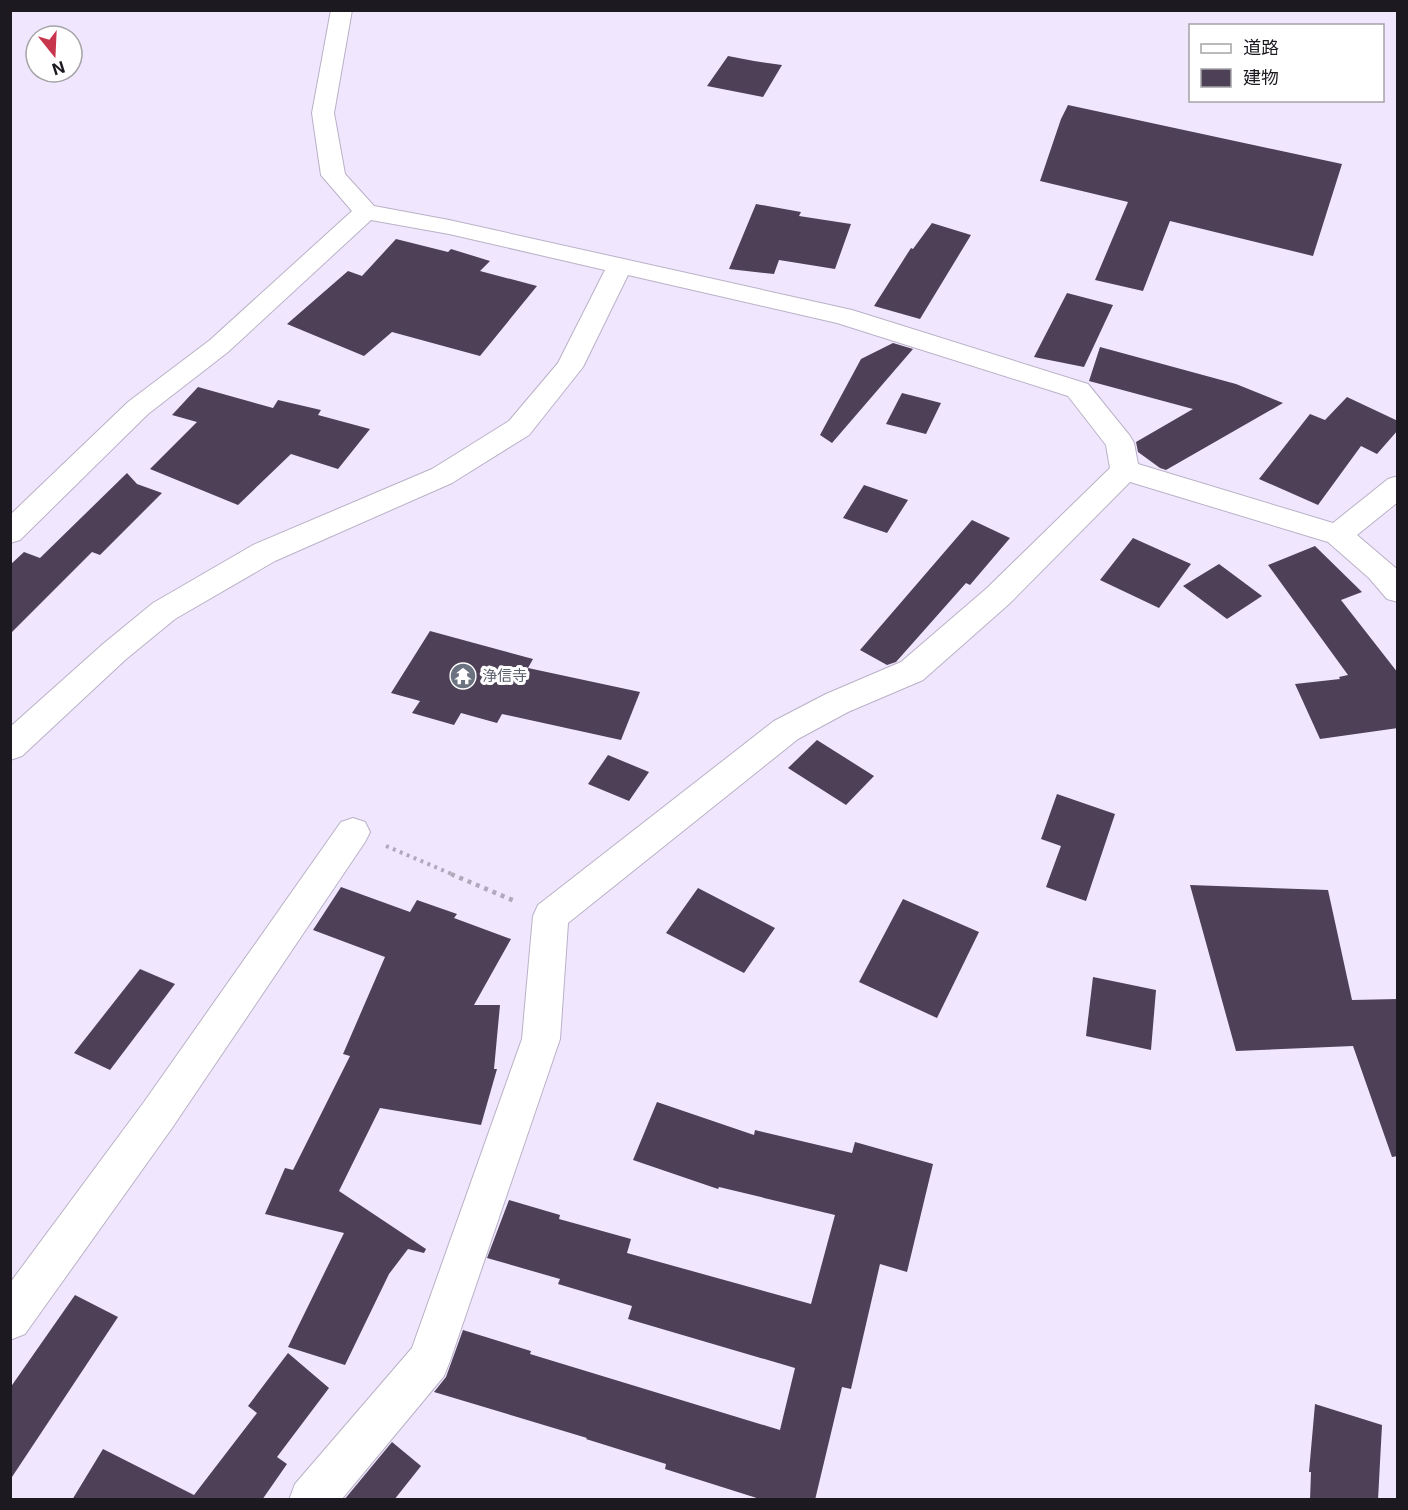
<svg xmlns="http://www.w3.org/2000/svg" width="1408" height="1510" viewBox="0 0 1408 1510" font-family="Inter,'Noto Sans JP',sans-serif">
<style>
.building{fill:#4d4057}
.lines{fill:none;stroke-linecap:round;stroke-linejoin:round}
.minor-casing{stroke:#bab1c7;stroke-width:2}
.path-far1{stroke:#b0a9bb;stroke-width:4;stroke-dasharray:3 4.5;stroke-linecap:butt}
.path{stroke:#b0a9bb;stroke-width:4.5;stroke-dasharray:4 5;stroke-linecap:butt}
.minor{fill:#fff;fill-rule:evenodd}
.labels{text-anchor:middle;stroke-width:6;stroke-linejoin:round;paint-order:stroke}
.worship-label{font-size:15px;fill:#5b616d;stroke:#fff;text-anchor:start}
</style>
<rect width="100%" height="100%" fill="#f0e7fe"/>
<g class="building">
<polygon points="728,56 754,61 782,65 763,97 707,86"/>
<polygon points="1068,105 1342,164 1313,256 1170,221 1143,291 1095,280 1128,202 1040,181 1061,119"/>
<polygon points="756,204 801,212 799,216 851,224 835,269 779,260 774,274 729,269"/>
<polygon points="932,223 971,235 920,319 874,306 911,248 913,249"/>
<polygon points="396,239 448,252 451,249 490,261 480,271 537,286 480,356 392,332 364,356 287,324 348,271 362,276"/>
<polygon points="1067,293 1113,305 1084,367 1034,357"/>
<polygon points="893,343 913,349 832,443 820,435 861,359"/>
<polygon points="1100,347 1236,384 1283,403 1166,470 1160,468 1138,452 1136,442 1193,409 1089,381"/>
<polygon points="198,387 273,408 278,400 321,410 318,415 370,429 338,469 291,454 238,505 150,469 197,422 172,415"/>
<polygon points="902,393 941,403 926,434 886,424"/>
<polygon points="1347,397 1398,421 1398,430 1377,454 1361,446 1318,505 1259,479 1310,414 1325,420"/>
<polygon points="127,473 137,484 162,493 100,555 92,552 10,634 10,565 24,552 40,558"/>
<polygon points="864,485 908,500 887,533 843,518"/>
<polygon points="972,520 1010,538 970,585 966,583 896,662 887,665 860,650"/>
<polygon points="1133,538 1191,564 1159,608 1100,580"/>
<polygon points="1315,546 1362,592 1341,600 1398,673 1398,728 1320,739 1295,684 1340,679 1339,677 1348,675 1268,565"/>
<polygon points="1219,564 1262,596 1227,619 1183,586"/>
<polygon points="430,631 533,659 528,668 640,692 621,740 502,714 497,723 461,713 454,725 412,713 420,701 391,693"/>
<polygon points="817,740 874,776 846,805 788,768"/>
<polygon points="608,755 649,772 629,801 588,784"/>
<polygon points="1057,794 1115,814 1086,901 1046,887 1061,846 1041,839"/>
<polygon points="1190,885 1328,890 1352,1000 1398,999 1398,1156 1392,1157 1353,1046 1236,1051"/>
<polygon points="341,887 410,912 417,900 457,914 454,918 511,939 474,1005 500,1005 494,1069 497,1069 481,1125 380,1108 339,1191 426,1249 424,1253 408,1249 389,1274 345,1365 288,1347 344,1233 265,1214 285,1168 293,1170 350,1056 343,1054 385,957 313,930"/>
<polygon points="698,888 775,928 744,973 666,933"/>
<polygon points="903,899 979,932 937,1018 859,982"/>
<polygon points="140,969 175,984 110,1070 74,1053"/>
<polygon points="1093,977 1156,990 1151,1050 1086,1036"/>
<polygon points="657,1102 754,1135 755,1130 852,1153 855,1142 933,1164 907,1272 880,1264 851,1389 842,1387 815,1500 763,1500 665,1469 666,1464 586,1439 587,1438 434,1392 446,1377 463,1330 531,1351 530,1354 780,1430 795,1368 628,1319 632,1306 558,1284 560,1279 487,1258 509,1200 560,1215 559,1219 631,1239 627,1253 811,1304 835,1215 719,1187 718,1189 633,1160"/>
<polygon points="75,1295 118,1317 10,1480 10,1388"/>
<polygon points="288,1353 329,1388 277,1457 287,1464 262,1500 72,1500 103,1449 194,1495 257,1413 248,1406"/>
<polygon points="1315,1404 1382,1425 1378,1500 1310,1500 1311,1472 1309,1472"/>
<polygon points="392,1442 421,1466 394,1500 344,1500"/>
</g>
<g class="lines">
<defs>
<g id="minor">
<polygon points="331,10 352,10 334,113 345,174 374,206 449,220 852,310 1088,384 1130,436 1134,443 1138,464 1333,523 1388,479 1398,476 1398,502 1357,535 1398,570 1398,602 1387,599 1369,578 1328,542 1130,482 1009,604 923,680 848,712 798,739 568,923 560,1039 450,1361 444,1376 341,1500 289,1500 295,1484 412,1348 522,1039 533,916 538,905 774,721 826,694 901,662 987,588 1110,468 1106,445 1068,396 837,323 628,275 583,367 529,435 452,483 275,561 175,619 125,660 22,756 10,760 10,727 103,644 153,603 253,545 432,469 509,421 558,363 605,270 449,234 371,220 228,352 148,414 20,540 10,543 10,515 128,402 210,340 352,211 321,175 312,113"/>
<polygon points="353,818 365,822 370,832 365,842 172,1128 25,1334 10,1340 10,1283 144,1102 341,822"/>
</g>
</defs>
<use href="#minor" class="minor-casing"/>
<polyline class="path-far1" points="386,846 454,875"/>
<polyline class="path" points="451,874 517,902"/>
<use href="#minor" class="minor"/>
</g>
<defs>
<symbol id="temple-disc" viewBox="-11 -11 22 22"><circle r="9.5" fill="#6b7280" stroke="#fff"/><path d="M0-6L5-2H3V0L6.5 2.5H4V6H1.5V3h-3V6H-4V2.5H-6.5L-3 0V-2H-5Z" fill="#fff"/></symbol>
</defs>
<g fill-rule="evenodd">
<use href="#temple-disc" x="448" y="661" width="30" height="30"/>
</g>
<g class="labels">
<g class="worship-label">
<text x="482" y="681">浄信寺</text>
</g>
</g>
<rect width="1408" height="1510" fill="none" stroke="#1c1920" stroke-width="24"/>
<rect x="1189" y="24" width="195" height="78" fill="#ffffff" stroke="#a4a3a6" stroke-width="1.5"/>
<rect x="1201" y="44" width="30" height="9" fill="#ffffff" stroke="#a4a3a6" stroke-width="1.5"/>
<text x="1243" y="54" font-size="18" fill="#1c1920">道路</text>
<rect x="1201" y="69" width="30" height="18" fill="#4d4057" stroke="#a4a3a6" stroke-width="1.5"/>
<text x="1243" y="84" font-size="18" fill="#1c1920">建物</text>
<g transform="translate(54 54) rotate(162)"><circle r="28" fill="#ffffff" stroke="#a4a3a6" stroke-width="1.5"/>
<path d="M0-4.5L10 22L0 15L-10 22Z" fill="#c7364c"/>
<text y="-9" font-size="16" font-weight="bold" text-anchor="middle" fill="#1c1920">N</text>
</g>
</svg>
